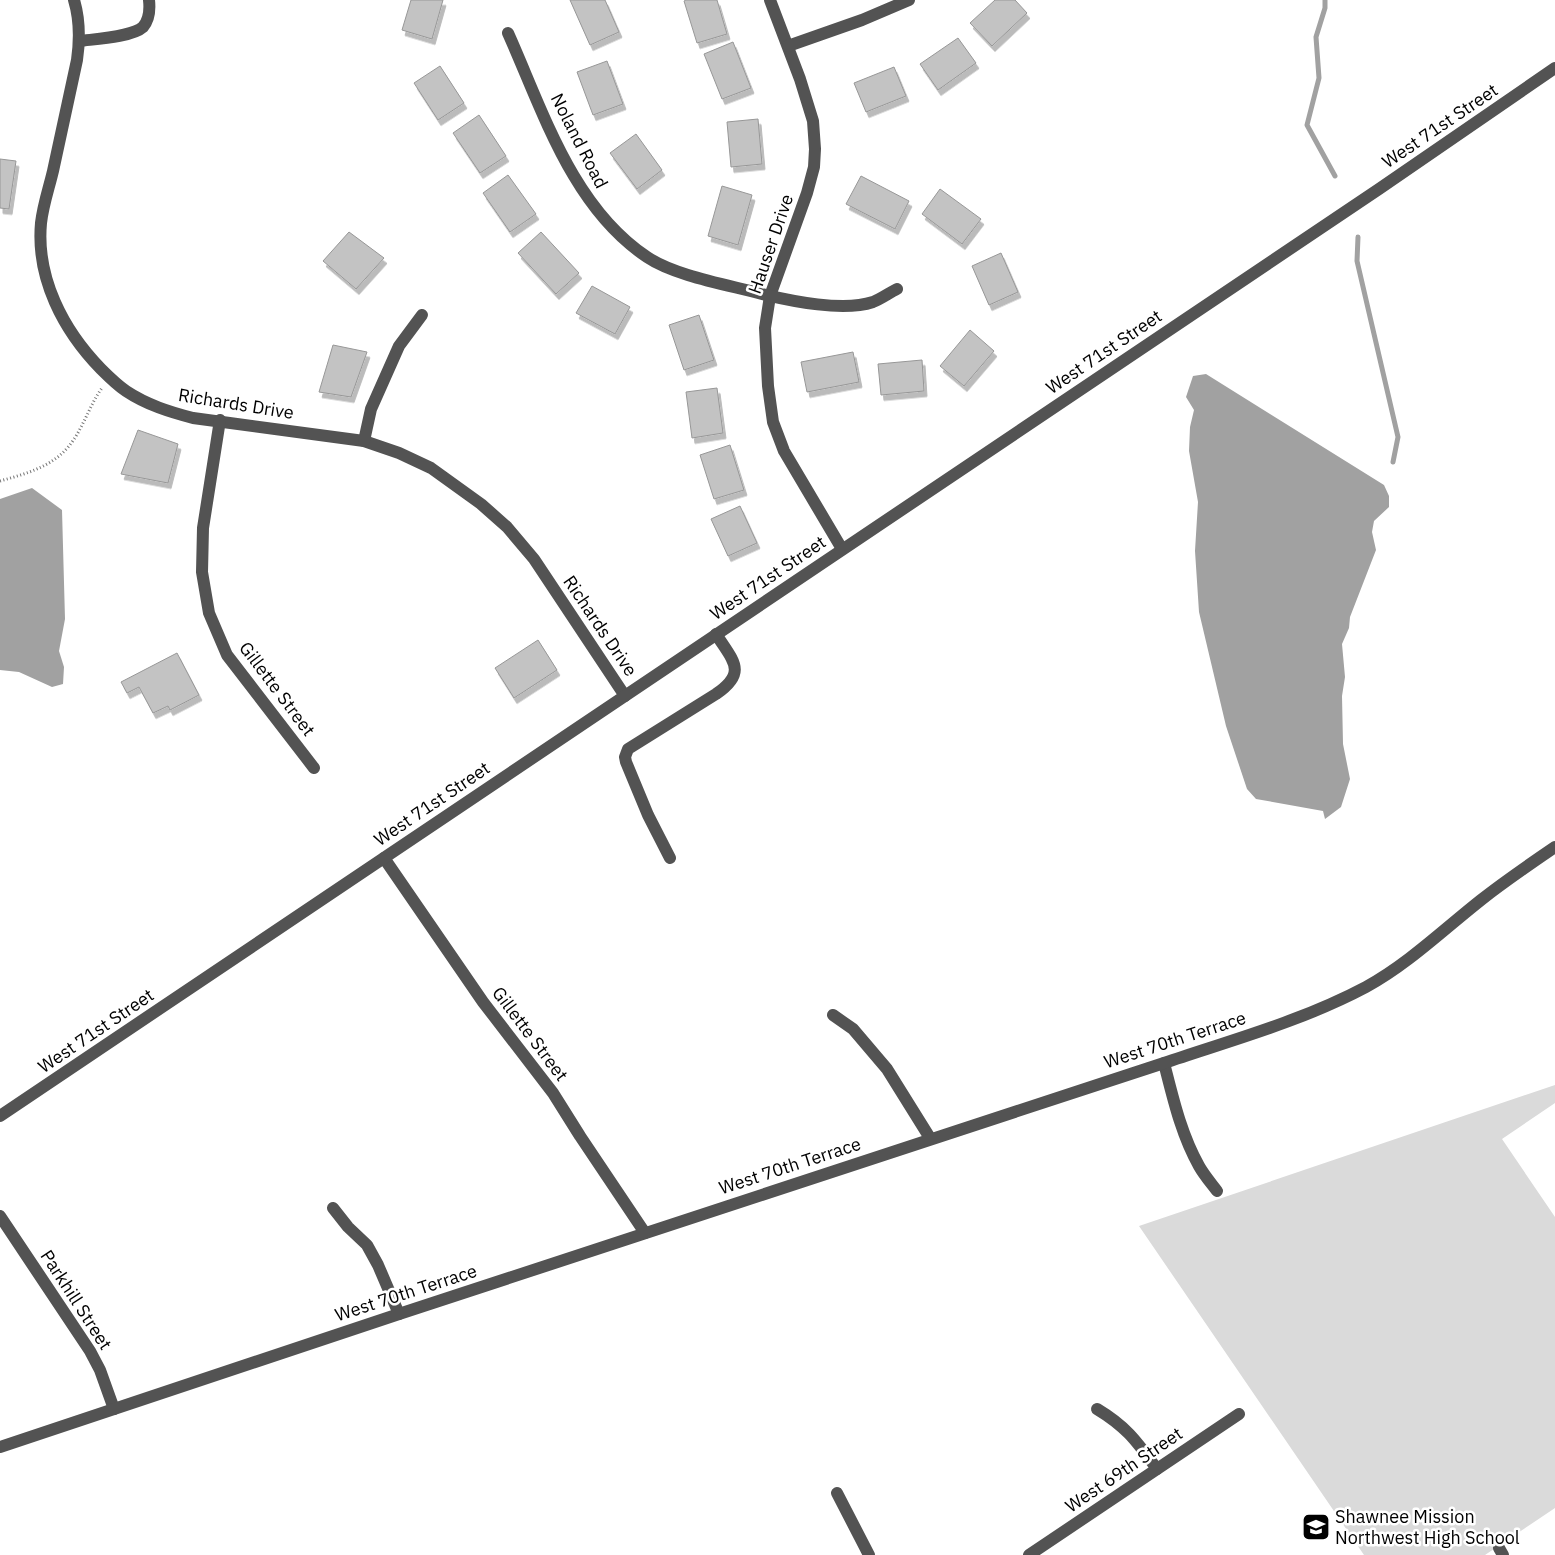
<svg xmlns="http://www.w3.org/2000/svg" width="1555" height="1555" viewBox="0 0 1555 1555" font-family="'IBM Plex Sans',sans-serif">
<style>
.green{fill:#dadada}
.water{fill:#a1a1a1}
.lines{fill:none;stroke-linecap:round;stroke-linejoin:round}
.stream{stroke:#a1a1a1;stroke-width:5}
.building{fill:#c3c3c3;stroke:#979797;filter:url(#shadow)}
.path{stroke:#757575;stroke-width:3;stroke-dasharray:1 2.5;stroke-linecap:butt}
.minor{stroke:#535353;stroke-width:12}
.labels{text-anchor:middle;stroke-width:5;stroke-linejoin:round;paint-order:stroke}
.street-label{font-size:18px;fill:#000;stroke:#fff}
.poi-label{font-size:18px;fill:#000;stroke:#fff;text-anchor:start}
</style>
<defs>
<filter id="shadow"><feDropShadow dx="3" dy="5.5" stdDeviation="0" flood-color="#0004"/></filter>
</defs>
<rect width="100%" height="100%" fill="#fff"/>
<polygon class="green" points="1555,1085 1555,1103 1502,1139 1555,1217 1555,1508 1485,1555 1364,1555 1139,1226"/>
<g class="water">
<polygon points="1206,374 1384,485 1389,496 1389,507 1374,521 1372,532 1376,550 1350,617 1349,628 1342,644 1345,677 1342,696 1343,744 1350,779 1341,807 1325,819 1323,811 1256,799 1247,789 1226,726 1199,612 1195,551 1198,502 1189,451 1190,427 1194,410 1186,397 1193,376"/>
<polygon points="32,488 62,510 65,619 59,651 64,667 63,684 52,687 19,672 0,670 0,499"/>
</g>
<g class="lines">
<g class="stream">
<polyline points="1325,0 1325,8 1316,37 1319,78 1307,125 1335,176"/>
<polyline points="1358,237 1357,261 1398,437 1393,462"/>
</g>
</g>
<g class="building">
<polygon points="411,0 443,0 432,39 402,30"/>
<polygon points="570,0 605,0 619,32 590,45"/>
<polygon points="686,0 717,0 727,34 697,43 684,1"/>
<polygon points="995,0 1015,0 1027,13 992,46 970,23"/>
<polygon points="958,38 976,63 938,90 920,64"/>
<polygon points="733,42 751,88 722,99 704,54"/>
<polygon points="607,61 623,104 593,115 577,72"/>
<polygon points="440,66 464,103 438,120 414,83"/>
<polygon points="894,67 906,96 866,112 854,83"/>
<polygon points="479,115 506,156 480,173 453,133"/>
<polygon points="758,119 762,164 731,167 727,122"/>
<polygon points="636,134 662,170 637,189 610,153"/>
<polygon points="0,159 16,161 9,209 0,208"/>
<polygon points="508,175 536,214 510,232 483,193"/>
<polygon points="861,176 909,201 895,229 846,204"/>
<polygon points="722,186 752,195 738,245 708,236"/>
<polygon points="940,189 981,219 962,244 922,214"/>
<polygon points="349,232 384,258 356,289 323,261"/>
<polygon points="541,232 579,273 556,294 518,253"/>
<polygon points="1001,253 1018,292 989,305 972,266"/>
<polygon points="592,286 630,307 615,334 576,313"/>
<polygon points="699,315 714,360 684,370 669,325"/>
<polygon points="970,330 994,351 964,386 940,366"/>
<polygon points="333,345 367,352 351,397 319,392"/>
<polygon points="853,352 859,382 807,392 801,362"/>
<polygon points="922,360 924,391 881,395 878,364"/>
<polygon points="717,388 723,433 692,438 686,392"/>
<polygon points="138,430 178,444 168,483 121,474"/>
<polygon points="730,445 744,490 714,499 700,455"/>
<polygon points="740,506 757,543 728,556 711,519"/>
<polygon points="538,640 557,670 514,698 495,668"/>
<polygon points="177,653 199,695 170,710 168,706 153,713 139,687 127,693 121,682"/>
</g>
<g class="lines">
<path class="path" d="M0,481C25,474 52,467 69,446C83,429 89,406 102,388"/>
<g class="minor">
<path d="M74,0C80,20 80,39 77,60C69,97 61,134 53,171C49,188 43,205 41,223C36,278 63,330 101,369C109,377 117,385 126,391C147,405 170,412 193,418L364,441L399,453L431,468L481,504L507,527L534,559L625,696"/>
<polyline points="770,0 800,79 813,121 815,149 814,167 807,193 770,296 765,328 768,386 773,422 784,451 842,549"/>
<path d="M508,33C543,111 572,207 647,257C675,276 729,285 762,294C792,301 843,312 873,302C881,299 889,293 897,289"/>
<path d="M80,41C95,39 132,37 143,27C149,20 150,9 149,0"/>
<polyline points="788,46 862,20 909,0"/>
<polyline points="220,420 203,528 202,572 209,613 227,655 314,768"/>
<polyline points="364,441 371,409 399,346 422,315"/>
<polyline points="384,858 483,1002 553,1093 580,1136 645,1233"/>
<path d="M670,858L648,815L626,762L625,757L628,749L716,694C748,672 733,661 716,634"/>
<polyline points="833,1015 853,1029 887,1069 930,1138"/>
<path d="M1164,1063C1173,1098 1181,1134 1199,1166C1204,1175 1211,1183 1217,1191"/>
<polyline points="0,1116 1379,189 1555,68"/>
<polyline points="333,1208 348,1227 367,1245 378,1265 399,1314"/>
<polyline points="0,1216 90,1351 100,1370 114,1409"/>
<path d="M1097,1409C1127,1427 1137,1442 1157,1469"/>
<path d="M0,1447L399,1314L1164,1063C1232,1040 1302,1021 1366,987C1408,964 1443,930 1481,900C1505,881 1530,864 1555,847"/>
<polyline points="837,1493 869,1555"/>
<polyline points="1499,1548 1503,1555"/>
<polyline points="1029,1555 1239,1414"/>
</g>
</g>
<defs>
<symbol id="school-square" viewBox="-11 -11 22 22"><rect x="-9" y="-9" width="18" height="18" rx="4" fill="#000" stroke="#fff"/><path d="M0-5L7-2L0 1L-7-2ZM-4 1L0 2.5L4 1V4Q0 6-4 4Z" fill="#fff"/></symbol>
</defs>
<g fill-rule="evenodd">
<use href="#school-square" x="1300" y="1511" width="32" height="32"/>
</g>
<g class="labels">
<g class="street-label">
<text transform="translate(1440 126) rotate(-34)" y="6">West 71st Street</text>
<text transform="translate(579 141) rotate(63)" y="6">Noland Road</text>
<text transform="translate(771 244) rotate(-71)" y="6">Hauser Drive</text>
<text transform="translate(1104 352) rotate(-34)" y="6">West 71st Street</text>
<text transform="translate(236 404) rotate(9)" y="6">Richards Drive</text>
<text transform="translate(768 578) rotate(-34)" y="6">West 71st Street</text>
<text transform="translate(600 626) rotate(56)" y="6">Richards Drive</text>
<text transform="translate(277 689) rotate(53)" y="6">Gillette Street</text>
<text transform="translate(432 804) rotate(-34)" y="6">West 71st Street</text>
<text transform="translate(96 1031) rotate(-34)" y="6">West 71st Street</text>
<text transform="translate(530 1034) rotate(53)" y="6">Gillette Street</text>
<text transform="translate(1175 1040) rotate(-18)" y="6">West 70th Terrace</text>
<text transform="translate(790 1166) rotate(-18)" y="6">West 70th Terrace</text>
<text transform="translate(406 1293) rotate(-18)" y="6">West 70th Terrace</text>
<text transform="translate(76 1300) rotate(57)" y="6">Parkhill Street</text>
<text transform="translate(1124 1470) rotate(-34)" y="6">West 69th Street</text>
</g>
<g class="poi-label">
<text x="1335" y="1523">Shawnee Mission<tspan x="1335" dy="21">Northwest High School</tspan></text>
</g>
</g>
</svg>
